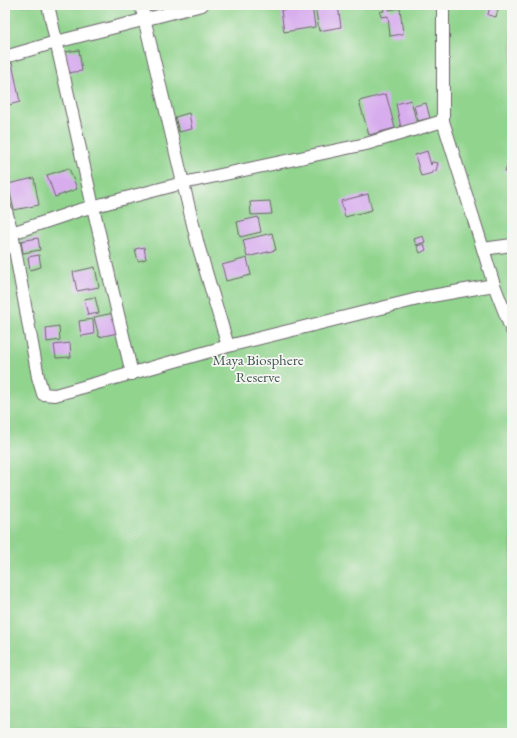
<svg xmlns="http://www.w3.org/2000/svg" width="517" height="738" viewBox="0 0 517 738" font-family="'EB Garamond',serif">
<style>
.green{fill:#90d48d;stroke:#597b64}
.building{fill:#d8adee}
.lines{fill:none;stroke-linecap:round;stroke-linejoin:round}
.minor-casing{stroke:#6c646b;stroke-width:14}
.minor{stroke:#fff;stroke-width:12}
.labels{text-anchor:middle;stroke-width:3.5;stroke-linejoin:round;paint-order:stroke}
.park-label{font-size:15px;fill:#435754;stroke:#f6f6f2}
</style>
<rect width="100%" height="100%" fill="#f6f6f2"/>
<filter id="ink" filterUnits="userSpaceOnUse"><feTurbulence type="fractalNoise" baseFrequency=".025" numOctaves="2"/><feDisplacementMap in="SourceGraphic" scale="8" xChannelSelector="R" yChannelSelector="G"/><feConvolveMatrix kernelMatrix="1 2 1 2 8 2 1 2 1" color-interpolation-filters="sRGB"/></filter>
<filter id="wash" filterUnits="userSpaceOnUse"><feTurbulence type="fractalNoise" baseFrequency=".012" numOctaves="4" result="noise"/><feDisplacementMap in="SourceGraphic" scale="16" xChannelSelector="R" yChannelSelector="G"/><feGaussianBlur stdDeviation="0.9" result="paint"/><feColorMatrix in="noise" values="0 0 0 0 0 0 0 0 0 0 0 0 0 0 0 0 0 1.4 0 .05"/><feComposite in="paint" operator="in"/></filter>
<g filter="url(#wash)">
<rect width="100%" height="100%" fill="#f4dec4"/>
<rect class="green" x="5" y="5" width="507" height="728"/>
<g id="blocks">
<g class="building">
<polygon points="312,5 315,27 284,32 281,10"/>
<polygon points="315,5 338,5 341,27 319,31"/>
<polygon points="389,5 389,10 400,8 403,34 390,36 388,16 381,17 380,12 384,11 383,6"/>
<polygon points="490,5 499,5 496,17 488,15"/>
<polygon points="79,50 82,71 67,73 64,52"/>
<polygon points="12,63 20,102 5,106 5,64"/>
<polygon points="386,94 395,128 369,135 359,101"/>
<polygon points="411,100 417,124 401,128 396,104"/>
<polygon points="426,103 430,118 418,121 414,106"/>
<polygon points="189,113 192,129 179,132 175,117"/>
<polygon points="427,151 431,165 432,162 438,163 436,171 432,170 433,173 421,176 415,155"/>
<polygon points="510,158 512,159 512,174 505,172"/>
<polygon points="69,168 77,189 55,197 47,175"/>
<polygon points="34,178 39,205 14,210 8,184"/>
<polygon points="368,194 372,210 345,217 341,201"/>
<polygon points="270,201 272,214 251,215 250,202"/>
<polygon points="258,217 261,232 240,237 237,222"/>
<polygon points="272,233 276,250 247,257 243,240"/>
<polygon points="423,236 425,242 416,245 414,239"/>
<polygon points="38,238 40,250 23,253 21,241"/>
<polygon points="424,244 426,250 420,253 417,246"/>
<polygon points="144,247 146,259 138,261 135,249"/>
<polygon points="39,255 41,267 30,270 28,257"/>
<polygon points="247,258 251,275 226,281 222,265"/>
<polygon points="95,267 99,287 77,291 73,272"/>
<polygon points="5,281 7,281 8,308 5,308"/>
<polygon points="95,297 99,313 88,315 84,299"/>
<polygon points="114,313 118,333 99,337 94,317"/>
<polygon points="93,319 94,334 81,336 79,321"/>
<polygon points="59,326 60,340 47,342 46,328"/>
<polygon points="70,343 71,357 56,358 54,345"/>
</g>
</g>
</g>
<g filter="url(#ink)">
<use href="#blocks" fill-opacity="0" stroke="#6c646b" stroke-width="1"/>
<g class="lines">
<defs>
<g id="minor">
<polyline points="48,5 93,207 132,374"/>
<polyline points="141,5 183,183 198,245 228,346"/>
<polyline points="443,5 443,121 483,249 494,285 512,331"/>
<polyline points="5,57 56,42 202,5"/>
<polyline points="5,207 12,233 38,377 43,394 55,395 228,346 426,297 494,285"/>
<polyline points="12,233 80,210 183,183 366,144 443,121"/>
<polyline points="483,249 512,245"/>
</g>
</defs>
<use href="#minor" class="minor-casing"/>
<use href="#minor" class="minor"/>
</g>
</g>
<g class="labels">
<g class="park-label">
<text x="258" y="365">Maya Biosphere<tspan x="258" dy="17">Reserve</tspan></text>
</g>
</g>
<rect width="517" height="738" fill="none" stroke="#f6f6f2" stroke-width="20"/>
</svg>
